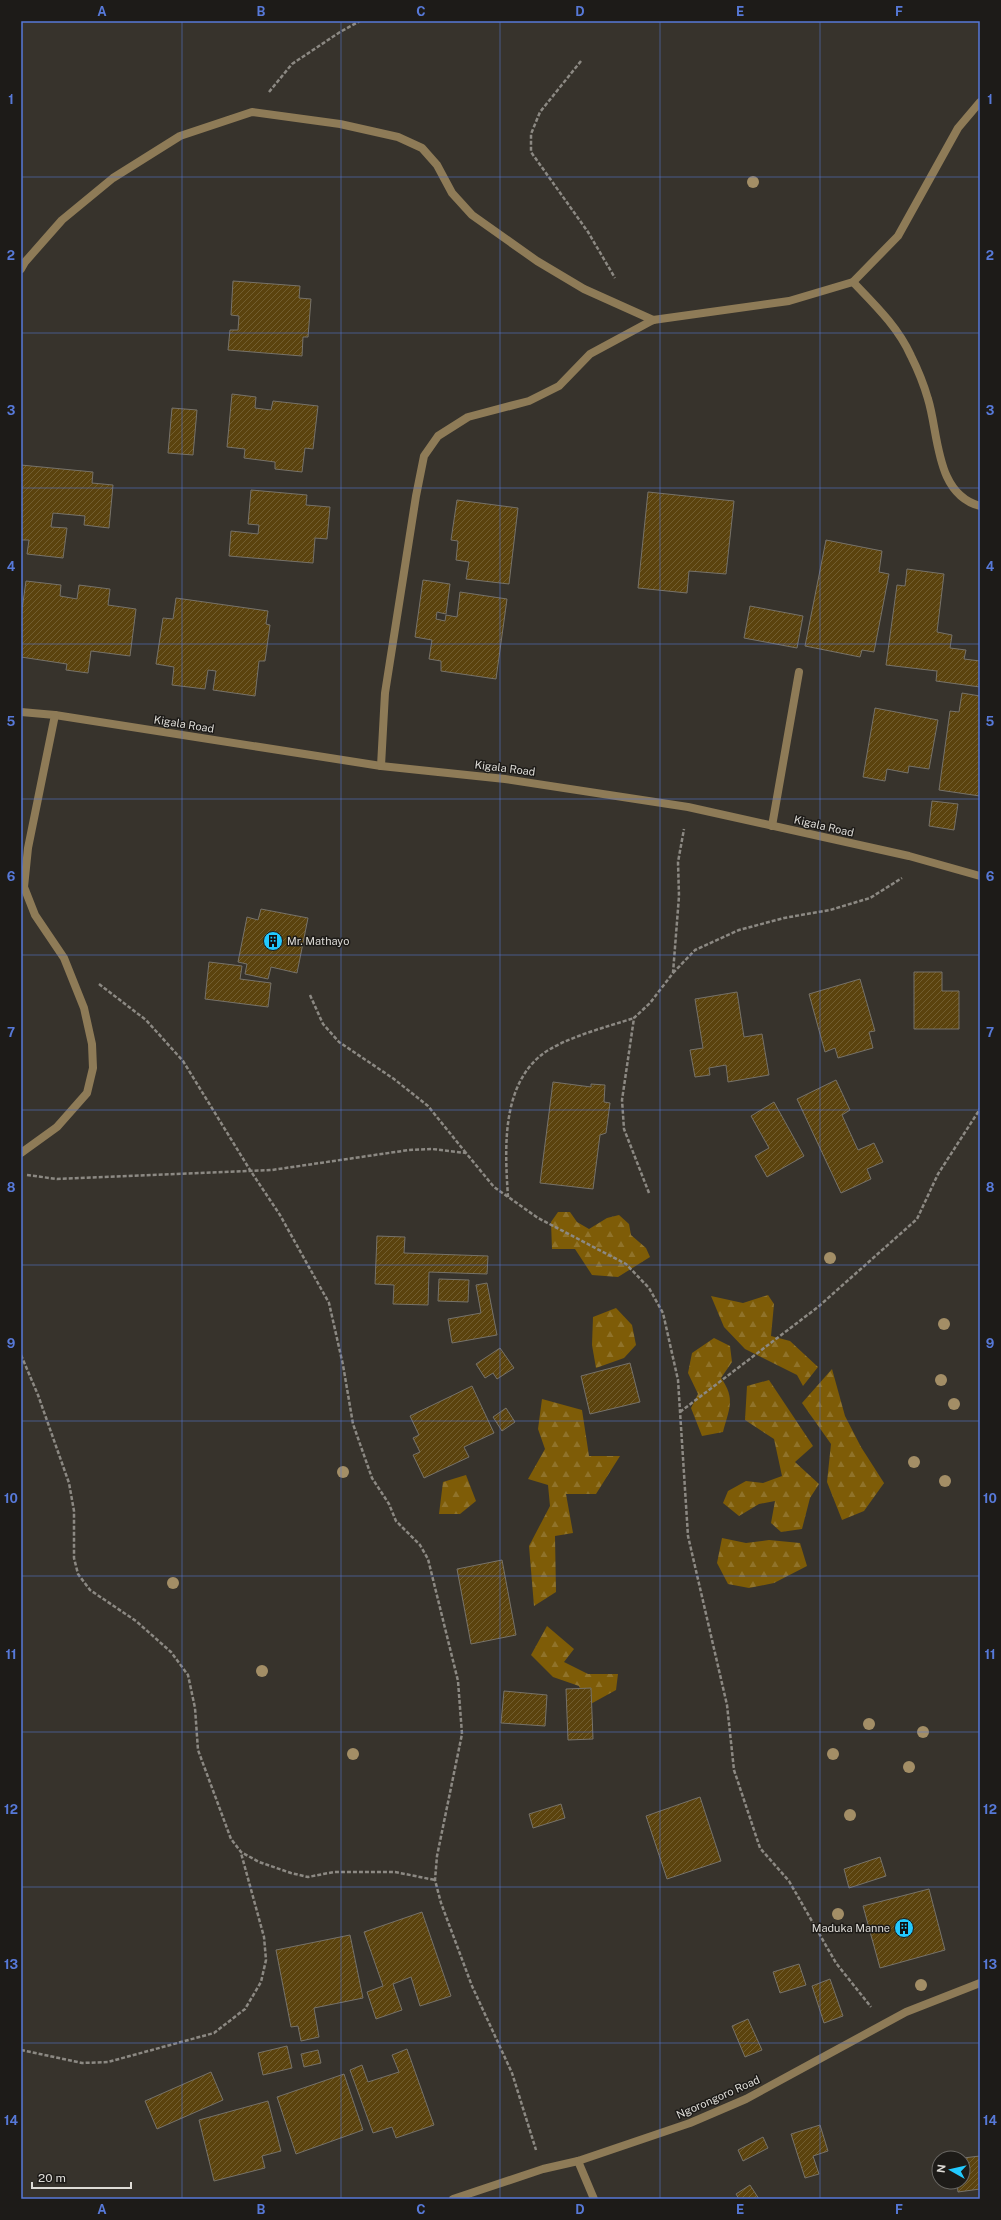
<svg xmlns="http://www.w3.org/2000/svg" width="1001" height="2220" viewBox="0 0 1001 2220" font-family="'Public Sans',sans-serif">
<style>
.forest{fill:url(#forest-firs)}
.building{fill:url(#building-hatch);stroke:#76726a}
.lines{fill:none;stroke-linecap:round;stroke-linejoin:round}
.path{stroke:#8c8983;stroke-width:2.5;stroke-dasharray:4 2;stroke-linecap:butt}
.street{stroke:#8e7b57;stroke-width:8}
.tree{fill:#a38e66}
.grid{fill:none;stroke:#5779d8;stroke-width:1;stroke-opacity:0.55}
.labels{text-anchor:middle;stroke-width:3;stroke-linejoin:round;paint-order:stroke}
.street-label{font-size:11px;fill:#dedcd7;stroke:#1d1b18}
.poi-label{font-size:11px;fill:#dedcd7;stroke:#1d1b18;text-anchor:start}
.neatline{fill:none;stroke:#5779d8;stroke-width:1.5}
.grid-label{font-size:13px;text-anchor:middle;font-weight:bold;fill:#5779d8}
</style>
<defs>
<pattern id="forest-firs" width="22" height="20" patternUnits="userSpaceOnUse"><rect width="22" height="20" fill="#7e5c07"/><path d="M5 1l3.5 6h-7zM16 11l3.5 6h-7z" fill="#90732a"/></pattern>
<pattern id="building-hatch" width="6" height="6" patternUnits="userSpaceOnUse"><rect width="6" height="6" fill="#5b430e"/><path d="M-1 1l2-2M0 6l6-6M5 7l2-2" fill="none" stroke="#725e30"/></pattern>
</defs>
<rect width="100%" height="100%" fill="#37332c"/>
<g class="forest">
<polygon points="558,1212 570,1212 577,1222 589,1229 607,1218 619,1215 629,1224 631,1235 646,1248 650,1257 618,1277 592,1275 575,1249 552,1249 551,1222"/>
<polygon points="768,1295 774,1304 771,1336 790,1341 818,1367 803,1386 797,1375 745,1349 724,1327 711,1296 743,1303"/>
<polygon points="616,1308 632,1325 636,1345 624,1358 596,1368 592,1345 593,1317"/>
<path d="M714,1338L730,1346L732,1362L721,1378C736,1399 729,1409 723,1432L702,1436L691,1408L698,1394L688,1373L692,1353Z"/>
<polygon points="832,1369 845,1416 861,1447 884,1483 864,1511 842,1520 827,1482 831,1444 802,1403"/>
<polygon points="769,1380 813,1446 795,1462 819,1484 810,1498 802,1529 781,1532 771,1523 775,1501 759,1504 739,1516 723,1503 728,1491 746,1481 763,1483 782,1476 774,1439 745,1420 747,1386"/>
<polygon points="542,1399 582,1410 589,1456 620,1456 596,1494 566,1494 573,1533 555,1536 556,1592 534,1606 529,1546 550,1506 548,1485 528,1479 545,1449 538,1429"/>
<polygon points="466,1475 476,1501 460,1514 439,1514 443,1482"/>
<polygon points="722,1538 746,1543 769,1540 800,1543 807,1566 774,1583 749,1588 728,1584 717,1563"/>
<polygon points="547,1626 574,1649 564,1662 588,1674 618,1674 616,1690 587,1706 579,1686 553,1677 531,1655"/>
</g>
<g class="building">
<polygon points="233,281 300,286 299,298 311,299 308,337 303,337 302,356 228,350 230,330 238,330 239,316 231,315"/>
<polygon points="232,394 256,397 255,408 271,410 273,401 318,406 313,449 305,448 302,472 275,469 275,462 244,458 245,449 227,447"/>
<polygon points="172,408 197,410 193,455 168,453"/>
<polygon points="21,465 93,472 92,483 113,485 109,528 84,525 85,516 53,513 51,527 67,528 63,558 27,554 29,540 21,540"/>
<polygon points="251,490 307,495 306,505 330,507 327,539 315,538 313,563 229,556 231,531 258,534 259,525 248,524"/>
<polygon points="648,492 734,501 726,574 689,571 687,593 638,588"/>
<polygon points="457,500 518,508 509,584 466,579 469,562 456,560 458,541 451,540"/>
<polygon points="826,540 882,551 879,572 889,574 874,652 862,650 860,657 805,646"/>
<polygon points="907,569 944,574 937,632 952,635 950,648 966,650 964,659 980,661 980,687 936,681 937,671 886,665 897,585 905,586"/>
<polygon points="423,580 450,584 446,614 437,612 436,619 445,621 446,615 457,617 460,592 507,599 496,679 441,671 441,661 429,659 432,640 415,637"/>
<polygon points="26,581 61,585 60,596 77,599 79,585 110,589 108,605 136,609 130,656 91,651 88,673 66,670 67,664 21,657 21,617"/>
<polygon points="176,598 268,611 266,624 270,625 265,661 259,661 255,696 213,690 216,671 208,670 205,689 172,685 174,667 156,664 163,618 173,619"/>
<polygon points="750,606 803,616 797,648 744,638"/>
<polygon points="962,693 980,696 980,796 939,790 950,711 959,712"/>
<polygon points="875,708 938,720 929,769 909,766 908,773 887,769 885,781 863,777"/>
<polygon points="932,801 958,804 954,830 929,826"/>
<polygon points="261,909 308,918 297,973 271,967 268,979 245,974 247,964 238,962 247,917 258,920"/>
<polygon points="209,962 242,966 240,979 271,983 268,1007 205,999"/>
<polygon points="914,972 942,972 942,991 959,991 959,1029 914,1029"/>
<polygon points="860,979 875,1031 869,1032 873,1048 838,1058 835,1048 825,1052 809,994"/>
<polygon points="737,992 744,1037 762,1034 769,1075 728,1082 726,1065 709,1068 710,1075 695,1077 690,1050 703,1048 695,999"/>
<polygon points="836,1080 850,1110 842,1115 858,1150 874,1143 883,1162 867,1169 871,1179 841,1193 797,1099"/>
<polygon points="553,1082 591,1087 591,1084 605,1085 604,1102 610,1103 606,1133 600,1135 593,1189 540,1183"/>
<polygon points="774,1102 804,1156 767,1177 755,1156 769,1148 751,1116"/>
<polygon points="377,1236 405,1237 404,1253 488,1256 487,1274 429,1272 428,1305 393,1304 394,1285 375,1284"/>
<polygon points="439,1279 469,1280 468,1302 438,1301"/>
<polygon points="487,1283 497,1335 452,1343 448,1319 481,1313 476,1285"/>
<polygon points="500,1348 514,1368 497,1379 493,1373 485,1378 476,1364"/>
<polygon points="630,1363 640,1402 590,1414 581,1376"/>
<polygon points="472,1386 494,1433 464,1447 469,1457 424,1478 413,1455 420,1452 413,1438 419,1435 410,1416"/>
<polygon points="506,1408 515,1422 502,1431 493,1417"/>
<polygon points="502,1560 516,1635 471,1644 457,1569"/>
<polygon points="591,1688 593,1739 568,1740 566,1689"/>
<polygon points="504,1691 547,1695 545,1726 501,1723"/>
<polygon points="700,1797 721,1861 667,1879 646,1816"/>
<polygon points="561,1804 565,1818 533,1828 529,1814"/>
<polygon points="880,1857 886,1876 849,1888 844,1869"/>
<polygon points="929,1889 945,1950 880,1968 863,1906"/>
<polygon points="422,1912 451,1996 420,2006 411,1977 393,1984 402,2010 376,2019 367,1992 383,1986 364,1932"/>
<polygon points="350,1935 363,1998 314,2008 319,2037 301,2041 298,2026 291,2027 276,1950"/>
<polygon points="799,1964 806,1985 780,1993 773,1972"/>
<polygon points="830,1979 843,2016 824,2023 812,1986"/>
<polygon points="748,2019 762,2050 745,2057 732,2026"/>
<polygon points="287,2046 292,2068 263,2075 258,2053"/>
<polygon points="407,2049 434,2125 396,2138 392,2127 373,2133 350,2070 362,2065 368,2082 399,2072 392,2055"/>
<polygon points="318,2050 321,2063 304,2067 301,2054"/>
<polygon points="211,2072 223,2100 157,2129 145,2101"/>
<polygon points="344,2074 363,2130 296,2154 277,2097"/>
<polygon points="268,2101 281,2151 262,2156 265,2168 214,2181 199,2120"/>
<polygon points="820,2125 828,2151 813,2156 819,2174 805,2178 791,2134"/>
<polygon points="763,2137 768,2148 743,2161 738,2150"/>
<polygon points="980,2156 980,2189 958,2192 957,2182 963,2182 963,2158"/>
<polygon points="750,2185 759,2199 739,2199 736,2194"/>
</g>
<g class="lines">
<g class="path">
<polyline points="581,61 540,112 531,134 531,152 588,232 615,278"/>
<polyline points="269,92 292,64 340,32 360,21"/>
<polyline points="673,973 695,950 739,930 784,918 830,910 870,898 902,878"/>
<polyline points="99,984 146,1020 183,1061 250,1170 280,1215 329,1303 343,1365 353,1424 372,1478 389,1504 396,1521 420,1545 428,1559 458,1681 462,1734 437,1856 435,1880 441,1903 472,1986 512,2073 536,2150"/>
<polyline points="310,995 323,1024 339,1042 394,1079 428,1106 466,1153"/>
<polyline points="27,1175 57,1179 272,1170 409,1150 432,1149 466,1153 494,1187 538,1218 626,1264 649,1288 663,1313 678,1380 688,1536 727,1705 734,1770 760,1848 789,1881 836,1963 871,2007"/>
<polyline points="649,1193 624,1129 622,1100 634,1018 650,1003 673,973 679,896 678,862 684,829"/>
<path d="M508,1197C505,1151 501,1089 540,1056C562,1038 607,1027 634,1018"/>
<polyline points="21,1355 38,1395 69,1483 74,1511 74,1558 78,1574 90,1590 136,1621 171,1652 188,1675 195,1708 198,1750 231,1839 241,1852 259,1862 291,1873 308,1877 334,1872 395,1872 435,1880"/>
<polyline points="680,1412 818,1307 917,1219 938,1174 980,1109"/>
<polyline points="21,2050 82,2063 108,2062 214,2033 245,2009 261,1982 266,1960 264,1937 241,1853"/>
</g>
<g class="street">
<polyline points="21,269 25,262 62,220 113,178 180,136 252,112 340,124 398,137 422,148 437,165 452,193 472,215 537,261 584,289 653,320"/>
<path d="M853,282C875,305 898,327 911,356C918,370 924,385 928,399C939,434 935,494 980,506"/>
<polyline points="21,712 55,715 381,766 505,779 688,807 909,856 980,876"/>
<polyline points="381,766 385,693 416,496 424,456 438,436 468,417 529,401 559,386 590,354 653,320 789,301 853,282 898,236 958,128 980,102"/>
<polyline points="772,826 799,672"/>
<polyline points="21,1153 57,1127 87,1093 93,1068 92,1044 84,1008 64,958 35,915 24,887 28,848 55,715"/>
<polyline points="578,2161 594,2199"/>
<polyline points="453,2199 543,2169 578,2161 690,2123 746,2099 906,2012 980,1983"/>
</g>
</g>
<g class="tree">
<circle cx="753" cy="182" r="6"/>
<circle cx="830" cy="1258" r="6"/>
<circle cx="944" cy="1324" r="6"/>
<circle cx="941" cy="1380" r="6"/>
<circle cx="954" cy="1404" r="6"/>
<circle cx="914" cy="1462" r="6"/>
<circle cx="343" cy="1472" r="6"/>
<circle cx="945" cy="1481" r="6"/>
<circle cx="173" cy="1583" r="6"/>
<circle cx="262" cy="1671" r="6"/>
<circle cx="869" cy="1724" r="6"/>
<circle cx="923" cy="1732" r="6"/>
<circle cx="353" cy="1754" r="6"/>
<circle cx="833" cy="1754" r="6"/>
<circle cx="909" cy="1767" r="6"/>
<circle cx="850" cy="1815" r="6"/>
<circle cx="838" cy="1914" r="6"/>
<circle cx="921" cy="1985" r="6"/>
</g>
<path class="grid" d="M182,21V2199M341,21V2199M500,21V2199M660,21V2199M820,21V2199M21,177H980M21,333H980M21,488H980M21,644H980M21,799H980M21,955H980M21,1110H980M21,1265H980M21,1421H980M21,1576H980M21,1732H980M21,1887H980M21,2043H980"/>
<defs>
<symbol id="building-disc" viewBox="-11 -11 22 22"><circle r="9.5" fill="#22c9fe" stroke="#1d1b18"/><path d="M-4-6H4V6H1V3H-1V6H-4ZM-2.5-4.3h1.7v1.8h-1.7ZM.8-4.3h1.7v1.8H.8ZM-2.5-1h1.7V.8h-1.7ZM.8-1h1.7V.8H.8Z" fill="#111"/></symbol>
</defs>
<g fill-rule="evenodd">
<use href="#building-disc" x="262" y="930" width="22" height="22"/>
<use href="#building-disc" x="893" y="1917" width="22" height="22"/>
</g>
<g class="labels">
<g class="street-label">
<text transform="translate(184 724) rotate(9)" y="4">Kigala Road</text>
<text transform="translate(505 768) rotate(7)" y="4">Kigala Road</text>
<text transform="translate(824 826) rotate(13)" y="4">Kigala Road</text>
<text transform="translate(718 2097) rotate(-24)" y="4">Ngorongoro Road</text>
</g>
<g class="poi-label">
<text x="287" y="945">Mr. Mathayo</text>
<text x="890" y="1932" text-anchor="end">Maduka Manne</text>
</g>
</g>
<rect width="1001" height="2220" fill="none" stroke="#1d1b18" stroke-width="44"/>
<g transform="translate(951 2170) rotate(278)"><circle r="19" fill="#1d1b18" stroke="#6a6864"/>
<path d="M0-3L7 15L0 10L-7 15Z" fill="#22c9fe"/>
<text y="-6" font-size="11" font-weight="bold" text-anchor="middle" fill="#dedcd7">N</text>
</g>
<path d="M32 2182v6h99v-6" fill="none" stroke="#dedcd7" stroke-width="2"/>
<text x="38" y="2182" font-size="12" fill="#dedcd7" stroke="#1d1b18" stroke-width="3" paint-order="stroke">20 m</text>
<rect x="22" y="22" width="957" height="2176" class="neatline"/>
<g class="grid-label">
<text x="102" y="16">A</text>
<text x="261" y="16">B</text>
<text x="421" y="16">C</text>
<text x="580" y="16">D</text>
<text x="740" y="16">E</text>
<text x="899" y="16">F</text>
<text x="11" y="104">1</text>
<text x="990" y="104">1</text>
<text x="11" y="260">2</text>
<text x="990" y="260">2</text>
<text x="11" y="415">3</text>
<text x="990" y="415">3</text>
<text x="11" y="571">4</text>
<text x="990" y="571">4</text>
<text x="11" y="726">5</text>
<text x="990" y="726">5</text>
<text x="11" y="881">6</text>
<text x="990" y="881">6</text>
<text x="11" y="1037">7</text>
<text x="990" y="1037">7</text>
<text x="11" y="1192">8</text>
<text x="990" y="1192">8</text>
<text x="11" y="1348">9</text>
<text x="990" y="1348">9</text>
<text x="11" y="1503">10</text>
<text x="990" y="1503">10</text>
<text x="11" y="1659">11</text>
<text x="990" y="1659">11</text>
<text x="11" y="1814">12</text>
<text x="990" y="1814">12</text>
<text x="11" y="1969">13</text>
<text x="990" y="1969">13</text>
<text x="11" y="2125">14</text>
<text x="990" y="2125">14</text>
<text x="102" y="2214">A</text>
<text x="261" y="2214">B</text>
<text x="421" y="2214">C</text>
<text x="580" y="2214">D</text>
<text x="740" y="2214">E</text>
<text x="899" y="2214">F</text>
</g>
</svg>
